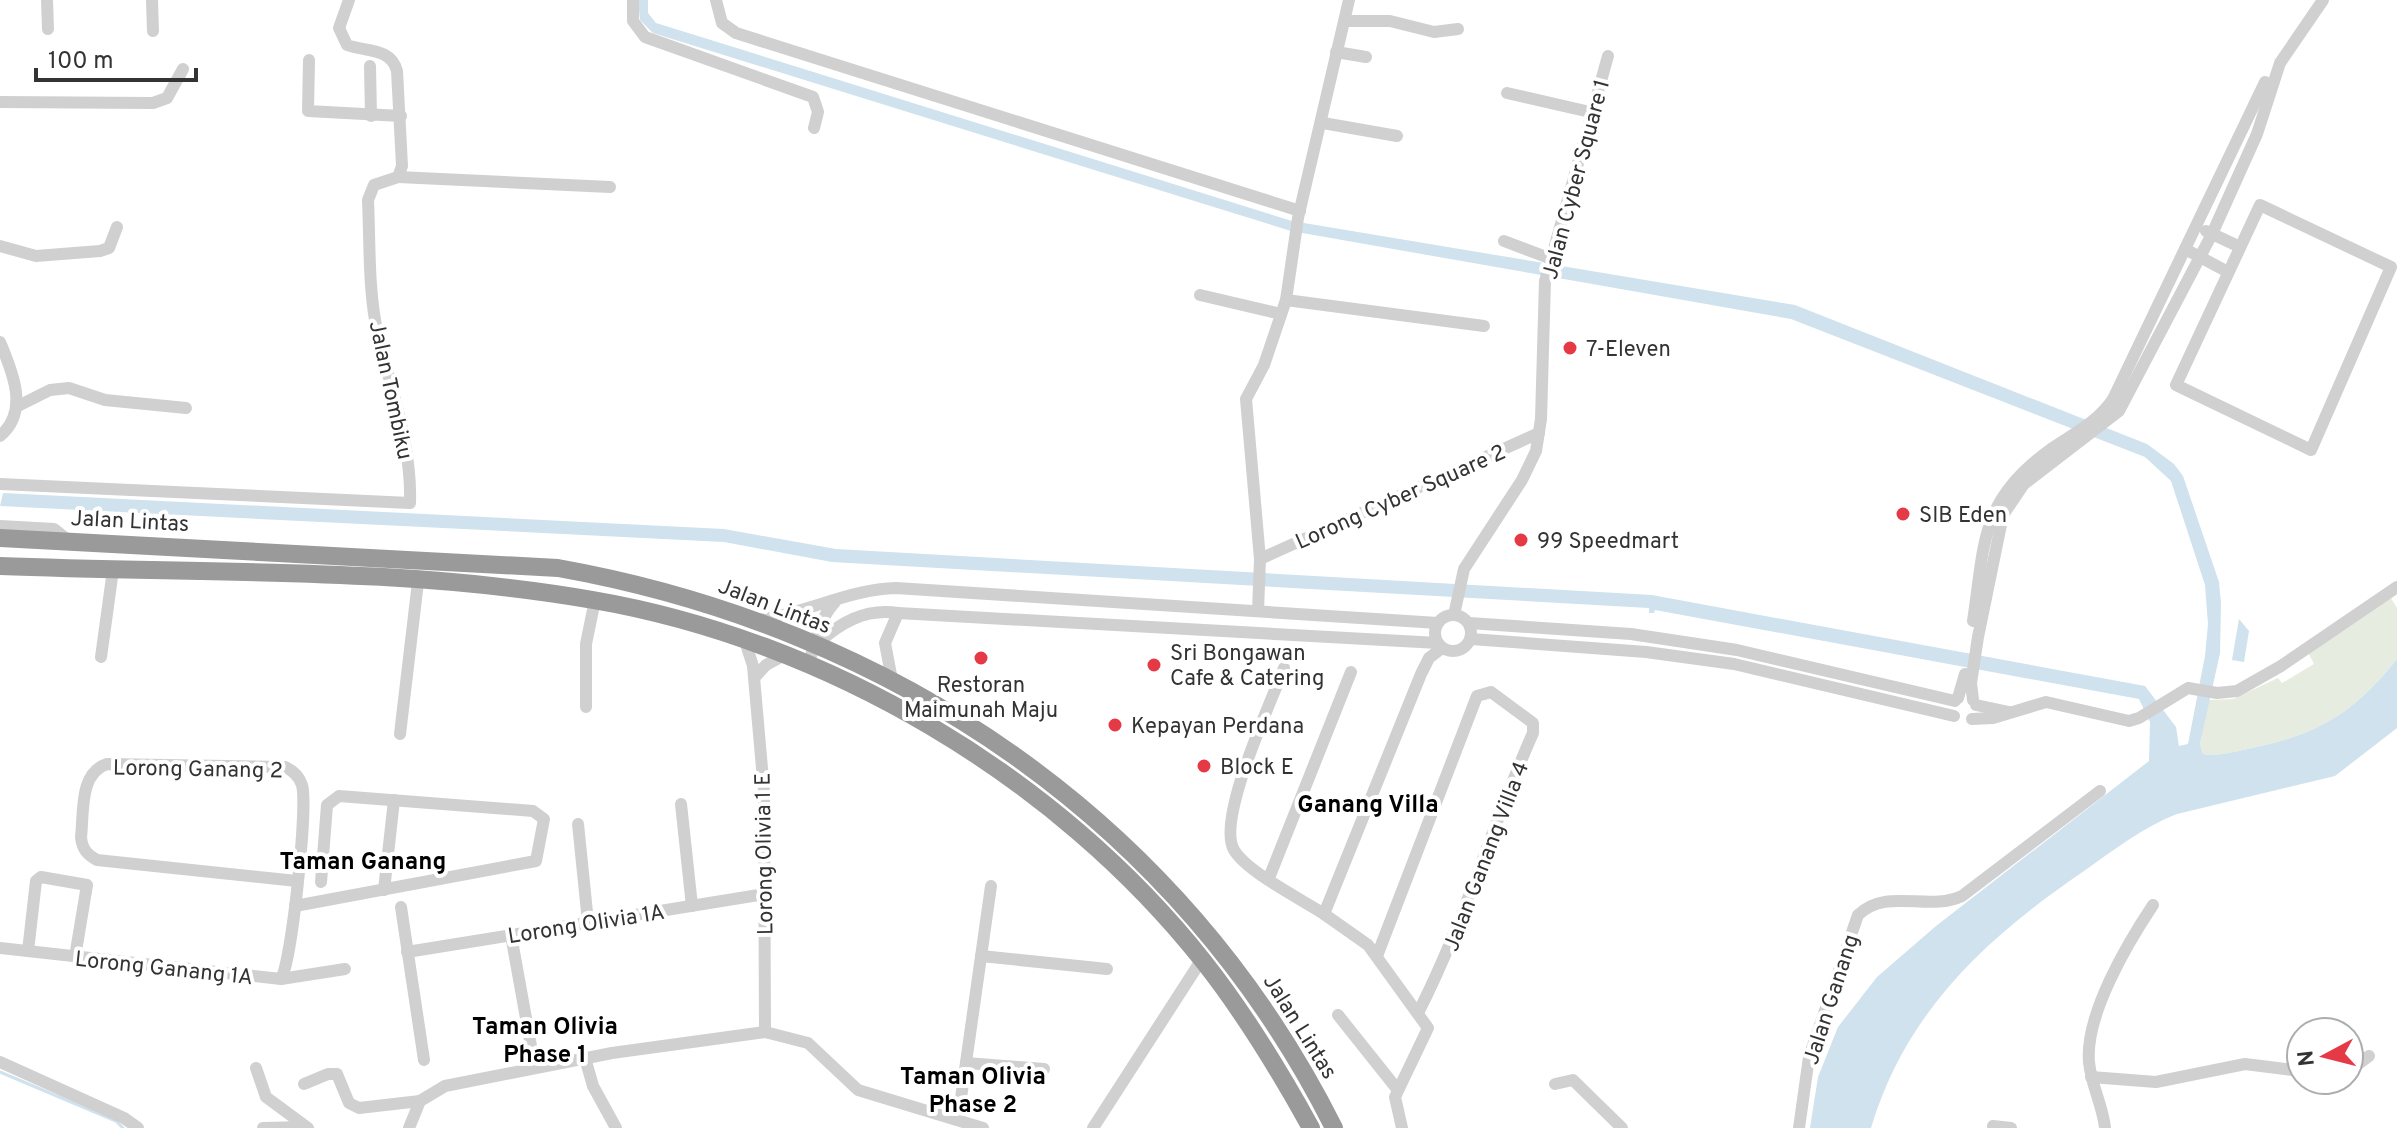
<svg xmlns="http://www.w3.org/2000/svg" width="2397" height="1128" viewBox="0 0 2397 1128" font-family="Overpass,sans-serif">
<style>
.green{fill:#e6ecdf}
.water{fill:#cfe2ee}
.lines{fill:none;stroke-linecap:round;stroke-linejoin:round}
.stream{stroke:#cfe2ee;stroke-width:3}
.minor{stroke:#d0d0d0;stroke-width:12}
.highway{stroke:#9a9a9a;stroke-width:18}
.poi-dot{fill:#e63946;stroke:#fff;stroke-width:3}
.labels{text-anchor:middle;stroke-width:8;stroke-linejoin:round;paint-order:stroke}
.street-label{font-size:22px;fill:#333;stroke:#fff}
.poi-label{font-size:22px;fill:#333;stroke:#fff;text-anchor:start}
.neighbourhood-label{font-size:24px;font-weight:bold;fill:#000;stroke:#fff}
</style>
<rect width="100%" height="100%" fill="#fff"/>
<path class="green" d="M2391,598L2397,608V659C2354,713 2319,734 2252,748C2237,751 2218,757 2203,754L2200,744L2209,700L2233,699L2278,678L2282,683L2314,664L2308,652Z"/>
<g class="water">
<path d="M638,0H648V13L656,23L1292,221L1795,305L2147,444L2174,464L2183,476L2219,582L2221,603L2220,653L2200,744L2203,754C2218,757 2237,751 2252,748C2319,734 2354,713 2397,659V728L2335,776L2177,814C2143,827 2114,850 2084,871C1986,938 1906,1011 1871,1128H1810L1818,1077L1838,1027L1877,977L1936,926L2149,761L2150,722L2139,699L1655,610L1654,613H1649V608L832,562L724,542L0,506L3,493L724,529L836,549L1652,595L2145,686L2176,727L2179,746L2188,744L2205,656L2208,624L2205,585L2171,481L2145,457L1791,319L1291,231L653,33L640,20Z"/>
<polygon points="2239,619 2249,631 2244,662 2232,660"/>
</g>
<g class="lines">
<polyline class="stream" points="0,1072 116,1121 123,1128"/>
<g class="minor">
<polyline points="47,0 48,29"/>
<polyline points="152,0 153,31"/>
<polyline points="633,0 633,21 645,37 813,97 818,112 814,128"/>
<polyline points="716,0 722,23 736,33 1300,211"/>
<polyline points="1345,21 1390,21 1434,32 1458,29"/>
<polyline points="1336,52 1366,57"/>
<polyline points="309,60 308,111 401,116"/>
<polyline points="370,66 371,116"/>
<polyline points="1507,93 1590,112"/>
<polyline points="0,102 153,103 167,98 183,69"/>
<polyline points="1323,123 1397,136"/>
<polyline points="398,177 610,187"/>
<polygon points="2260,205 2391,267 2311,450 2176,385"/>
<polyline points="2206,231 2240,247"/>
<polyline points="1504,241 1549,258"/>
<polyline points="0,246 36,256 100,251 109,248 117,227"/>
<polyline points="2185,249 2228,272"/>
<polyline points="1200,295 1281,314"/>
<polyline points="1286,300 1484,326"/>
<path d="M0,342C12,371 30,411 0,436"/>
<polyline points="16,407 50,390 69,388 105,400 186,408"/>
<path d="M0,484L410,503C412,446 391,390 378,335C368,292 370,243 368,200L374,185L398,177L402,166L397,71C391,47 365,52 347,45L339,28L349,0"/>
<polyline points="0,526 54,529 69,541"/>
<polyline points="1260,559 1539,433"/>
<polyline points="1258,611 1260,559 1246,399 1264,365 1286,300 1298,218 1349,0"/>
<circle cx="1453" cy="633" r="18"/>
<polyline points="1454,615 1464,569 1522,480 1536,451 1541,419 1545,281 1608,56"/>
<path d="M758,620C806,613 851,589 896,588L1438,623"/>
<path d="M1973,621C1985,541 1980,500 2051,449C2073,434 2099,421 2113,399L2265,82"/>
<polyline points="1469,623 1631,634 1737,650 1955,701"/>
<polyline points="744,638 753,666 764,791 765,1032"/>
<polyline points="1471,639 1646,652 1734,664 1954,716"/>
<path d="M816,645C839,623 865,608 898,613"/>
<polyline points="101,657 113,570"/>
<path d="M808,664C817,641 817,622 835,602"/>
<path d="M1284,668C1271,702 1216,820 1234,850C1247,872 1301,899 1324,914"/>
<polyline points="755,677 766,665 786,654"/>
<polyline points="892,680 885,643 898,613 1438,643"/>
<polyline points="1958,698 1965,674"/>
<polyline points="1973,700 1971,683 1978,637 2003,515 2024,484 2119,411 2212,234 2257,134 2280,63 2323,0"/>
<polyline points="1976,705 2009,712"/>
<polyline points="586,707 586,644 595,600"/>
<polyline points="1972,719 1993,718 2046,702 2129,721 2139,718 2188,688 2217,693 2237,691 2281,666 2397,587"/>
<polyline points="400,734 418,582"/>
<polyline points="681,804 692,906"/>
<polyline points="578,824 588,922"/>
<polyline points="1269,878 1351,672"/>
<polyline points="384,890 394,800"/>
<polyline points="295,906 536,861 544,819 533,811 339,796 327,805 321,882"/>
<polyline points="401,907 424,1060"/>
<polyline points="511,935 535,1068"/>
<path d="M0,948L281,979C292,960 308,806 302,785C299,776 294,771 285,767L107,764C79,773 84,812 81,837C82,848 86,854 97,860L297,881"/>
<polyline points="28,951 36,881 41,877 87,885 75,957"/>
<polyline points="407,952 765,894"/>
<polyline points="981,956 1107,969"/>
<path d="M1377,956L1477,696L1491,692L1533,723V733C1492,825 1464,923 1418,1013"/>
<polyline points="281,979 345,969"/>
<polyline points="1338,1015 1397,1089"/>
<polyline points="585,1058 593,1086 616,1128"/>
<polyline points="0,1062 124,1118 138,1128"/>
<polyline points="966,1063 1044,1069"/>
<polyline points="256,1068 266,1097 308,1128"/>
<polyline points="2349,1071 2369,1056"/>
<polyline points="2091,1077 2156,1082 2245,1064 2301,1071"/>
<polyline points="304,1084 328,1074 337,1074 349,1103 359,1108 420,1101"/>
<polyline points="1555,1084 1573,1080 1622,1128"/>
<polyline points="958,1119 991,886"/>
<polyline points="1993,1126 2011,1128"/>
<polyline points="263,1128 305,1127"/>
<polyline points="409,1128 420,1101 445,1086 612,1053 765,1032 808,1043 858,1090 983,1128"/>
<polyline points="1093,1128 1202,959"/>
<polyline points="1402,1128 1395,1097 1428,1028 1368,945 1324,914 1421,674 1429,658 1442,648"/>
<path d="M1799,1128L1809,1057L1858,915C1887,887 1928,912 1962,896L2100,791"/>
<path d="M2105,1128C2103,1106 2091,1085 2089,1062C2085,1015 2127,944 2153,905"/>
</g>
<g class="highway">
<path d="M0,538L558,568C893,628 1180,821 1334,1128"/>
<path d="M0,566C197,574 399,566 593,600C826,640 1057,776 1204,962C1245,1014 1279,1070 1311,1128"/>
</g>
</g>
<g class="poi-dot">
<circle cx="1570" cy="348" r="8"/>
<circle cx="1903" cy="514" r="8"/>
<circle cx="1521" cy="540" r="8"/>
<circle cx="981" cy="658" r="8"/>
<circle cx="1154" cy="665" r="8"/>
<circle cx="1115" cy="725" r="8"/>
<circle cx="1204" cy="766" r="8"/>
</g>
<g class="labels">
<g class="street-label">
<text transform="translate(1575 179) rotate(-75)" y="8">Jalan Cyber Square 1</text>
<text transform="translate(392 390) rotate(78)" y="8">Jalan Tombiku</text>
<text transform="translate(1400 496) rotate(-24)" y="8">Lorong Cyber Square 2</text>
<text transform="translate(130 520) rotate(3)" y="8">Jalan Lintas</text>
<text transform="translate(775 605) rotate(21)" y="8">Jalan Lintas</text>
<text transform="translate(198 768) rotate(1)" y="8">Lorong Ganang 2</text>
<text transform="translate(763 854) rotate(-91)" y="8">Lorong Olivia 1 E</text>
<text transform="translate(1485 856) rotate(-69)" y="8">Jalan Ganang Villa 4</text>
<text transform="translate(586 923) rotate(-9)" y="8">Lorong Olivia 1A</text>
<text transform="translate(164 967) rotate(6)" y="8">Lorong Ganang 1A</text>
<text transform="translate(1830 999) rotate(-72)" y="8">Jalan Ganang</text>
<text transform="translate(1301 1026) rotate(58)" y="8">Jalan Lintas</text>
</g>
<g class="poi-label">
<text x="1586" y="356">7-Eleven</text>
<text x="1919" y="522">SIB Eden</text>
<text x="1537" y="548">99 Speedmart</text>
<text x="1170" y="660">Sri Bongawan<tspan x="1170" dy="25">Cafe &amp; Catering</tspan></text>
<text x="981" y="692" text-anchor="middle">Restoran<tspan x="981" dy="25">Maimunah Maju</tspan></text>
<text x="1131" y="733">Kepayan Perdana</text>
<text x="1220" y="774">Block E</text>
</g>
<g class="neighbourhood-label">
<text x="1368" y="812">Ganang Villa</text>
<text x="363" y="869">Taman Ganang</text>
<text x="545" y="1034">Taman Olivia<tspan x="545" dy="28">Phase 1</tspan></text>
<text x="973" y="1084">Taman Olivia<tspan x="973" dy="28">Phase 2</tspan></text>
</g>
</g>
<g transform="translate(2325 1056) rotate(263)"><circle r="38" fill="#ffffff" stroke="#adadad" stroke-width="2"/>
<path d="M0-6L14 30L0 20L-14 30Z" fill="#e63946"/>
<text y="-12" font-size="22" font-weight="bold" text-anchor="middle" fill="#333333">N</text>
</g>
<path d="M36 68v12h160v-12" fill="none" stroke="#333333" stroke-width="4"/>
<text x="48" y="68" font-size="24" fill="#333333" stroke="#ffffff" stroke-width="6" paint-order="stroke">100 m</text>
</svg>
